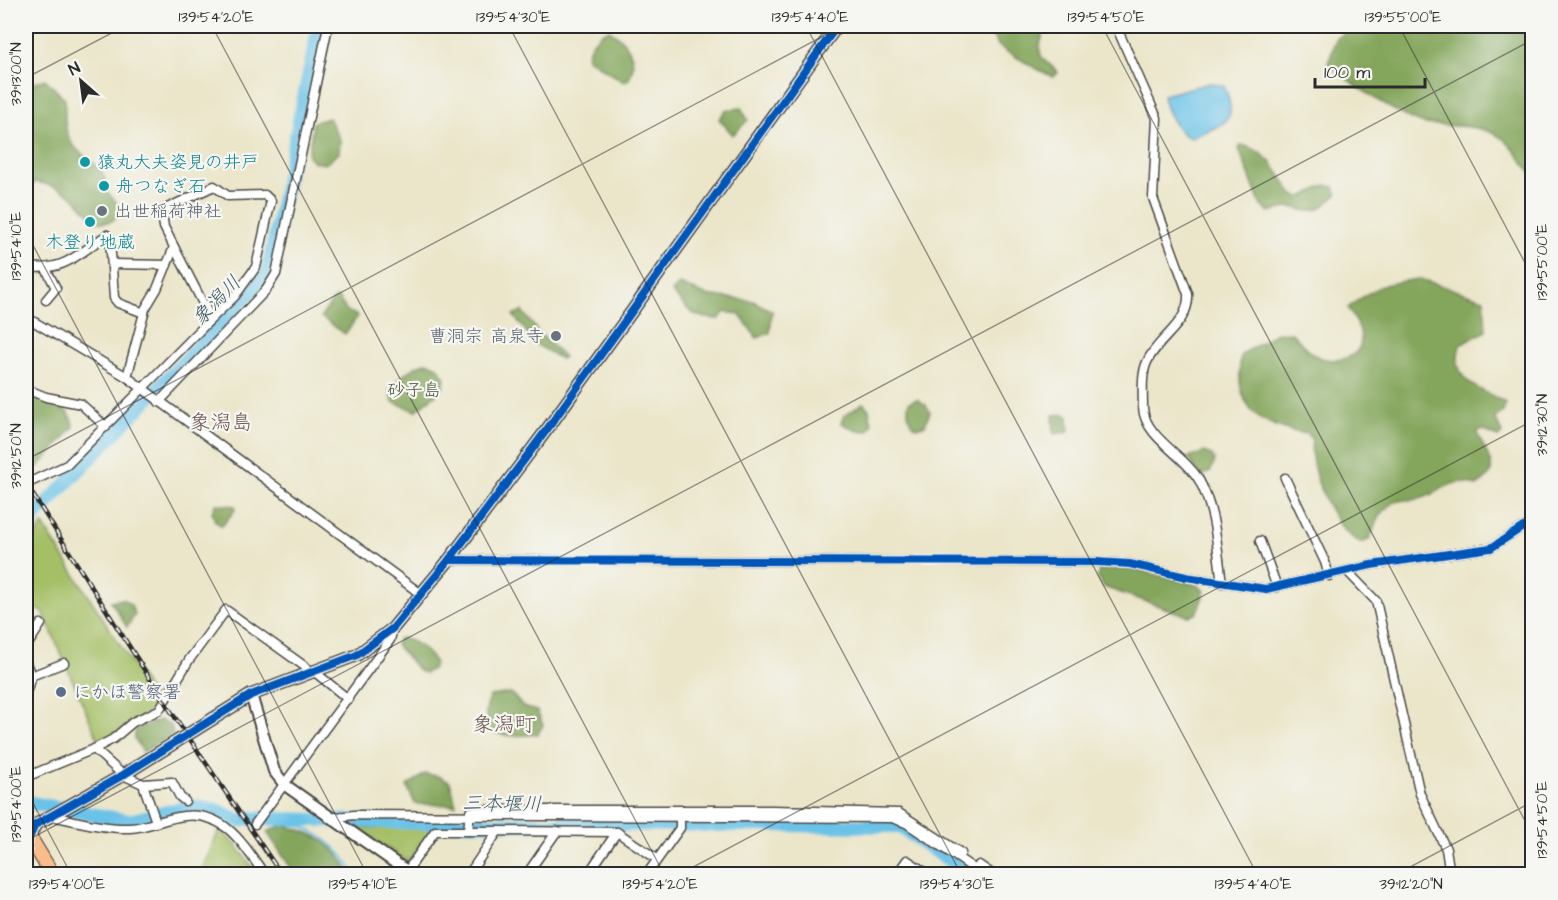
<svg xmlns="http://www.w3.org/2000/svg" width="1558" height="900" viewBox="0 0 1558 900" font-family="'Architects Daughter','Klee One',sans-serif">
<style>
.green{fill:#a5bf66;stroke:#687548;stroke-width:1.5}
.forest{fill:#84a65b;stroke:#586843;stroke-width:1.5}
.water{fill:#6bc2e8;stroke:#4b768a;stroke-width:1.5}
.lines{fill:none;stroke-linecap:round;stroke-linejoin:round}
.stream{stroke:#6bc2e8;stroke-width:2}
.river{stroke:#6bc2e8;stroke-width:14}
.minor-casing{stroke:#484743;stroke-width:11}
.tertiary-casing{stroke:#484743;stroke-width:14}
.trunk-casing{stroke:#484743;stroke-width:16}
.minor{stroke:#fff;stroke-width:8}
.tertiary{stroke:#fff;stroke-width:10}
.trunk{stroke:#f9bc8a;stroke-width:14}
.rail-casing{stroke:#2b2b2b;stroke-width:4.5}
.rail{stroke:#f6f6f2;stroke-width:2;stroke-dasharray:7;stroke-linecap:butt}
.cycleway-casing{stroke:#f6f6f2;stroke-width:11}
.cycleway{stroke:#0057b8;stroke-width:8}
.ticks{fill:none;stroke:#2b2b2b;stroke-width:1.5;stroke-opacity:0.45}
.culture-dot{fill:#0f9aa8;stroke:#f6f6f2;stroke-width:2}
.worship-dot{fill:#6b7280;stroke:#f6f6f2;stroke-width:2}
.service-dot{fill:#5c6f8a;stroke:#f6f6f2;stroke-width:2}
.labels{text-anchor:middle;stroke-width:4.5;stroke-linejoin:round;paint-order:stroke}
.culture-label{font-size:18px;fill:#0d838f;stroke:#f6f6f2;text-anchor:start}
.worship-label{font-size:18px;fill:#5b616d;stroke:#f6f6f2;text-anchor:start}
.park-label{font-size:18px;fill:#50573d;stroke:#f6f6f2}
.service-label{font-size:18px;fill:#4e5e75;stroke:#f6f6f2;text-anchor:start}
.water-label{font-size:20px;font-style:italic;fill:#3e5864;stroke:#f6f6f2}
.quarter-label{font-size:21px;fill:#715954;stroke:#f6f6f2}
.neatline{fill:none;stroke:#2b2b2b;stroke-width:2}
.ticks-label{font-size:15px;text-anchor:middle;fill:#2b2b2b}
</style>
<rect width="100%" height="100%" fill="#f6f6f2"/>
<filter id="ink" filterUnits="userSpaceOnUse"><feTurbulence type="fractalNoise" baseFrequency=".0167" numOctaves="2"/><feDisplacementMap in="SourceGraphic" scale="12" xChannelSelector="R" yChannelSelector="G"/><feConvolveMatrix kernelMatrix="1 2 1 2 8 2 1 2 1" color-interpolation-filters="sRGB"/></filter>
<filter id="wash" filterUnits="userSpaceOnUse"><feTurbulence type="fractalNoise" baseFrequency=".008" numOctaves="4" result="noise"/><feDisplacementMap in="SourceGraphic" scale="24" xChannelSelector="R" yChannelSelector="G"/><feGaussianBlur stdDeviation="1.35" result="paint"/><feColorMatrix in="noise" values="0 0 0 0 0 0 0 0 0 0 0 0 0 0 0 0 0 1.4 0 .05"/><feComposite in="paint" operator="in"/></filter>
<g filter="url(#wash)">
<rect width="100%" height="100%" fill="#ebe6ca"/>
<g class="green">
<path d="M43,525L159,706L100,744L43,612L26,604C26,577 24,547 43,525Z"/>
<polygon points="356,828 433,828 408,862"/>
<polygon points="219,830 237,846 257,874 200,874"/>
</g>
<g class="forest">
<path d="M987,26H1047C1043,35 1035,50 1044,60C1049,65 1054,66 1058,73L1053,77C1048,75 1002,50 999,46C994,41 991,32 987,26Z"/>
<path d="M1354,26H1532V174C1524,164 1514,147 1503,139C1481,123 1451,127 1426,124C1403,120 1345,80 1328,63L1336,39Z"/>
<path d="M609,30C626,40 640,58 629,79L624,82L587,58C587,47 598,33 609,30Z"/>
<path d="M45,79L65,99C65,114 63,132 73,145C88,164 105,161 107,192L119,205L120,214C112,223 106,224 94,221C77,197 65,187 35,182L26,192V86Z"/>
<polygon points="741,108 748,120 733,135 719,119 726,110"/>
<polygon points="329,118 340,140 339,153 325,164 314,162 308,156 313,122"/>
<path d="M1241,145C1269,150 1278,173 1293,195L1302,197L1326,185L1334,187L1337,195L1319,209L1307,211L1291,207L1269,212L1261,206L1239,149Z"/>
<path d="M1420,279L1484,299L1486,331L1460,345C1449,383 1481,388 1506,403L1503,412L1495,418L1502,433L1498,437L1483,430L1477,432C1484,454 1506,470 1476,486C1454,474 1440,494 1419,499C1410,501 1401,498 1392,504C1380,512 1374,526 1370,539L1362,543C1334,533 1307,469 1312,440L1308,434C1259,426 1233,409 1241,355L1278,332L1292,333C1299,340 1308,352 1316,356C1332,364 1361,360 1361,339C1361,328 1353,317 1348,308C1376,285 1385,283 1420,279Z"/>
<path d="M680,284L705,295L753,301L772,311L770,333L757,338L739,314L725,312L719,319C691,318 689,311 672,292Z"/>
<polygon points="338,298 347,311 358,316 345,334 321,317 333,300"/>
<polygon points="522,311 539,333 564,357 561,359 537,345 513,315"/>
<path d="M427,362L438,367L445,378L443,388L416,411L393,402L390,391C399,377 411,367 427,362Z"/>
<path d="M26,394C47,401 69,402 74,427L39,466L26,470Z"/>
<path d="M917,399L926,405L930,412L925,425C909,433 906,414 909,402Z"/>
<polygon points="863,403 869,409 872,425 868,431 857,431 841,423 844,416"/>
<polygon points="1065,414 1068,416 1069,432 1054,434 1053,415"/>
<polygon points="1204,452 1212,455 1215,461 1210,472 1201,476 1188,458"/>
<polygon points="216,504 235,506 235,510 222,526 215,521 212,512"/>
<polygon points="1099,569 1133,569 1198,585 1205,592 1196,614 1188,616 1104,587 1098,578"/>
<polygon points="123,599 131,605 135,614 127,627 111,601"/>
<path d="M399,638C414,639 428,650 435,663L432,669L425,673L419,671L396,645Z"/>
<path d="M511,693L523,707L537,711L543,725L538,734C505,737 474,741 490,696Z"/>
<polygon points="160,720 171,725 173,734 143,752 134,738 136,729"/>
<polygon points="425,774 438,776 450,782 456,805 415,804 407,786"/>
<path d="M283,825C314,833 337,843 350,874H295L267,832Z"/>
</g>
<path class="water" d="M1210,83L1224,86C1241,125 1222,123 1191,138C1177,134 1164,108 1163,95Z"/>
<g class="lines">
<path class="stream" d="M285,820C315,830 340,845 354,874"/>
<g class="river">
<polyline points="26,540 33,518 267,275 319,26"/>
<polyline points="26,802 129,821 191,806 217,810 240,821 248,818 428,823 894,826 902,828 969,874"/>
</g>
</g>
</g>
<g filter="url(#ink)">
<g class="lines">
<defs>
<g id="minor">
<path d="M1116,26L1157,118L1153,198L1188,294C1190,324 1158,337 1147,362C1141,375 1143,394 1143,408C1145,438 1185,455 1199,480C1216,511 1217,548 1222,583"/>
<polyline points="161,211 214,186 228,196 265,195 271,201 256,267 235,296 211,319"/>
<polyline points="162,214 164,227 174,247 157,289 145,309 127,377 421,594"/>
<polyline points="113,264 167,265"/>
<path d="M26,267C65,272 76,255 107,235L110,238L114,298L118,303L144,313"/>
<polyline points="46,269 56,288 46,300"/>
<polyline points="26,317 127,377"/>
<polyline points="26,389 46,397 81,404 106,427"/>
<polyline points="159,402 266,290 276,274 328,26"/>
<polyline points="1285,478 1325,562 1329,576"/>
<polyline points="26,484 67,465 211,319 174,247"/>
<polyline points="1260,541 1277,587"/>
<polyline points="449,560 1097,562 1130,564 1186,577 1266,589 1371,565 1491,548 1523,527 1532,525"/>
<polyline points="1348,572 1376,601 1420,794 1446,849 1450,874"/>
<polyline points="26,647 41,624"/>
<polyline points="26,663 31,676 26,693"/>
<polyline points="316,673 348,699"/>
<polyline points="31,676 64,663"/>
<polyline points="94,749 113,739 133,722 159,710 189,660 226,610 314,673"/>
<polyline points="26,777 94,749 123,775 143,784 156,822"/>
<polyline points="143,784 172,782 180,797 185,801"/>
<path d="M52,816C76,821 105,829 130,828C148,827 166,818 184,816C225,811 244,845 264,874"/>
<polyline points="329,818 354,815 892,818 906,823 982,874"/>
<polyline points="255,824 390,640 393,628"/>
<polyline points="468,831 470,812 479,810 772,810 899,813 961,853"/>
<polyline points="26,859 29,838"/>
<polyline points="979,865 992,874"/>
<polyline points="405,874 435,831 498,831"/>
<polyline points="469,874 498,831 617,832"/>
<polyline points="527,874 557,831"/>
<polyline points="588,874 617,832 657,859"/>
<polyline points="647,874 680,828 680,817"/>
<polyline points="897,874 907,860 928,874"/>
</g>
<g id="tertiary">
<polyline points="251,695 274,771 285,785 411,874"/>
<polyline points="29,838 35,825 123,775 251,695 357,655 393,628 449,560 548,428 837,26"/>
</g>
<polyline id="trunk" points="26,831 52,874"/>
</defs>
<use href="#minor" class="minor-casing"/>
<use href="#tertiary" class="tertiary-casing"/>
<use href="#trunk" class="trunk-casing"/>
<use href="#minor" class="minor"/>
<use href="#tertiary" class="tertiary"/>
<use href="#trunk" class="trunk"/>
<defs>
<polyline id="rail" points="26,484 166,704 281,874"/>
</defs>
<use href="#rail" class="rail-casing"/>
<use href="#rail" class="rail"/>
<defs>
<g id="cycleway">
<polyline points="449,560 1097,562 1130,564 1186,577 1266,589 1371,565 1491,548 1523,527 1532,525"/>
<polyline points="26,859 29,838 35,825 123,775 251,695 357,655 393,628 449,560 548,428 837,26"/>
</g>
</defs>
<use href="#cycleway" class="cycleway-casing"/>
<use href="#cycleway" class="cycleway"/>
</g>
</g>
<path class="ticks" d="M212,26L664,874M509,26L961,874M806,26L1257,874M1102,26L1532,834M1399,26L1532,276M26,78L125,26M26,232L367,874M26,460L842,26M26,790L71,874M26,841L1532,40M680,874L1532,421M1397,874L1532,802"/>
<g class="culture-dot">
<circle cx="85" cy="162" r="6"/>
<circle cx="104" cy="186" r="6"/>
<circle cx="90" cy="222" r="6"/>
</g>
<g class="worship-dot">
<circle cx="102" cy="211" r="6"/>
<circle cx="556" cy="336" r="6"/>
</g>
<circle class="service-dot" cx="61" cy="692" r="6"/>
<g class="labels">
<g class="culture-label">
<text x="97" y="168">猿丸大夫姿見の井戸</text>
<text x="116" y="192">舟つなぎ石</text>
<text x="90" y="248" text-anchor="middle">木登り地蔵</text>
</g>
<g class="worship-label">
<text x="114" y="217">出世稲荷神社</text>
<text x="544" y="342" text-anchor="end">曹洞宗 高泉寺</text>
</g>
<g class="park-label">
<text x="414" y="396">砂子島</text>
</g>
<g class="service-label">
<text x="73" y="698">にかほ警察署</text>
</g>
<g class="water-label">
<text transform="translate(216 300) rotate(-46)" y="7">象潟川</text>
<text transform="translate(502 803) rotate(1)" y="7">三本堰川</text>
</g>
<g class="quarter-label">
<text x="221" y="429">象潟島</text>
<text x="504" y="731">象潟町</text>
</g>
</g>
<rect width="1558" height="900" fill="none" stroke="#f6f6f2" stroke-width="66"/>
<g transform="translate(81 81) rotate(332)" stroke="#f6f6f2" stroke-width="4.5" paint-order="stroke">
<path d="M0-4.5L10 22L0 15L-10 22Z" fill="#2b2b2b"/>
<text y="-9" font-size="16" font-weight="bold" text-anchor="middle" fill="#2b2b2b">N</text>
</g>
<path d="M1315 78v9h110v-9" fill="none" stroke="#2b2b2b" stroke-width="3"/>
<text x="1324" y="78" font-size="18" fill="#2b2b2b" stroke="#f6f6f2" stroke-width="4.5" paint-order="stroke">100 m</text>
<rect x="33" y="33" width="1492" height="834" class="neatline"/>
<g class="ticks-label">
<text x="216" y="22">139°54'20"E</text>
<text x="513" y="22">139°54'30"E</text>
<text x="810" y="22">139°54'40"E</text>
<text x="1106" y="22">139°54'50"E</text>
<text x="1403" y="22">139°55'00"E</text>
<text transform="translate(16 74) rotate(-90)" y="5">39°13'00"N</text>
<text transform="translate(16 246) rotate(-90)" y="5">139°54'10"E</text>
<text transform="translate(1542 262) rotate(-90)" y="5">139°55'00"E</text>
<text transform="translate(1542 425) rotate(-90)" y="5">39°12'30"N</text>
<text transform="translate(16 456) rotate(-90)" y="5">39°12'50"N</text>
<text transform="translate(16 804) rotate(-90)" y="5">139°54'00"E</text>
<text transform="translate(1542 820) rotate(-90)" y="5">139°54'50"E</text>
<text x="67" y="889">139°54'00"E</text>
<text x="363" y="889">139°54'10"E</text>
<text x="660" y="889">139°54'20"E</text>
<text x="957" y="889">139°54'30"E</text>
<text x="1253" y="889">139°54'40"E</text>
<text x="1411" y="889">39°12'20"N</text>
</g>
</svg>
